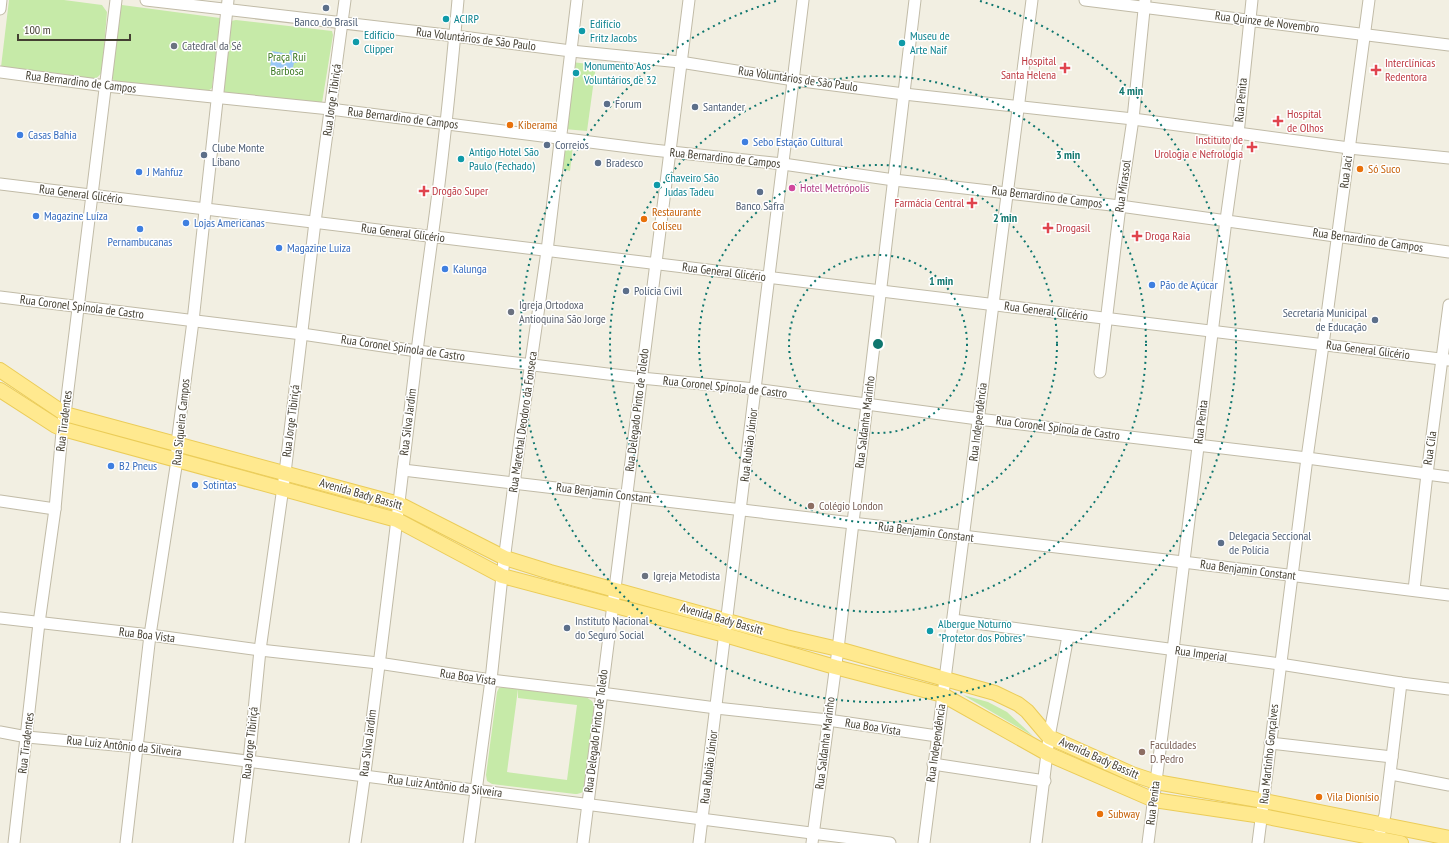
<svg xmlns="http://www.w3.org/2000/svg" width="1449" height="843" viewBox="0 0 1449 843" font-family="'PT Sans Narrow',sans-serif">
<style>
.green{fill:#c6eaa8}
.water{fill:#99c7f4}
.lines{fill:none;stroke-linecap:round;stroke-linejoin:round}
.minor-casing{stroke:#c1bba7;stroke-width:13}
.major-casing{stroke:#ebcc58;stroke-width:16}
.minor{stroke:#fff;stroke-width:11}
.major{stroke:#ffe98f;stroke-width:14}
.ring{fill:none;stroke:#0f766e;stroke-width:2;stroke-dasharray:2 4}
.service-dot{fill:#5c6f8a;stroke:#fff;stroke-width:1.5}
.culture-dot{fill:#0f9aa8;stroke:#fff;stroke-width:1.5}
.worship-dot{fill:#6b7280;stroke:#fff;stroke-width:1.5}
.health-dot{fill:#e0444e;stroke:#fff;stroke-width:1.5}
.food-dot{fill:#e8710a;stroke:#fff;stroke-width:1.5}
.shop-dot{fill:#3f7fe0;stroke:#fff;stroke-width:1.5}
.hotel-dot{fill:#d1479c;stroke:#fff;stroke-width:1.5}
.education-dot{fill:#8d6e63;stroke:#fff;stroke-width:1.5}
.labels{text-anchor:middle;stroke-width:3;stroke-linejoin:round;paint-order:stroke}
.culture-label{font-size:12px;fill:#0d838f;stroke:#fff;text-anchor:start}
.service-label{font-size:12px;fill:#4e5e75;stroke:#fff;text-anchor:start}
.street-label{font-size:12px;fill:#443f32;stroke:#fff}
.worship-label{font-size:12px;fill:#5b616d;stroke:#fff;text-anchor:start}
.park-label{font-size:12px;fill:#3c7923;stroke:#fff}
.health-label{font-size:12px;fill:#be3a42;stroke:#fff;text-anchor:start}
.food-label{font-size:12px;fill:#c56008;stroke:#fff;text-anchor:start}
.shop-label{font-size:12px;fill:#366cbe;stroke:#fff;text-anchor:start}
.hotel-label{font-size:12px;fill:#b23c85;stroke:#fff;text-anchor:start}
.education-label{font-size:12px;fill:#785e54;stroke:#fff;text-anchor:start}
.centre{fill:#0f766e;stroke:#fff;stroke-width:2}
.ring-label{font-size:12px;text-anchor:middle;font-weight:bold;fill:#0f766e;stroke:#fff;stroke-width:3;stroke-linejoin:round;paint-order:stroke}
</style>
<rect width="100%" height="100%" fill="#f2efe2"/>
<g class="green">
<path d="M9,0H64L102,5L107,12L102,72C99,76 97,79 91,79L1,67Z"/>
<polygon points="122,5 220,18 212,88 208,91 117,82 112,79 111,76 119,6"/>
<polygon points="236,20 332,31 333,35 322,103 227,94 223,91 231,21"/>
<polygon points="572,62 596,65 587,131 564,129"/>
<polygon points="564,144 573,145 570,171 562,169"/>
<path d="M503,687L518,689L507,772L567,780L577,705L518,698V689L586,697L592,701L595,707L585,787C584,792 581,794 575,794L492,784L487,781L486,775L497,692L499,688Z"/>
<polygon points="963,695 988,702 1007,712 1033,736"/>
</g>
<polygon class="water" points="290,50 299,52 297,63 294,63 292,71 270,69 272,51 289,54"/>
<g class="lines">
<defs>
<g id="minor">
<polyline points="146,0 455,36 571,51 680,62 794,80 904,94 1133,119 1349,148 1449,158"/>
<polyline points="1085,0 1449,45"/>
<polyline points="0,9 1,0"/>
<polyline points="0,72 106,86 330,109 653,150 783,164 894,180 1120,206 1449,252"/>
<polyline points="0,184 1449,360"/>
<polyline points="0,297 302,334 417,351 641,378 755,389 978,419 1307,458 1449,477"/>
<polyline points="1100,372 1120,206 1133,119 1145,0"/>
<polyline points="403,470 1183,562 1449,595"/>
<polyline points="0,501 55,509"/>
<polyline points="1414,590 1427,474 1449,305"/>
<polyline points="0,618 150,635 260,650 378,663 491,680 601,693 716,708 828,720 937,736"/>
<polyline points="953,620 1280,664 1401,683 1449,689"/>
<polyline points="0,732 27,737 137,747 890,843"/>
<polyline points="1270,743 1392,757"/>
<polyline points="933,764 1045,781"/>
<polyline points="1391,774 1449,785"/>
<polyline points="1380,831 1385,815 1401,683"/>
<path d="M14,843L39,623L55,509L63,421L65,414C81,276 100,138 116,0"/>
<polyline points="126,843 150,635 177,460 177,443 193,321 228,0"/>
<polyline points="239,843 249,761 260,650 285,473 315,222 345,0"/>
<path d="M355,843C378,688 395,533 414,377C419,331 426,284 432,238C443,159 451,79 458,0"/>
<polyline points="469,843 491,680 502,576 521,431 547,251 577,0"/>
<polyline points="583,843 689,0"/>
<polyline points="699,843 803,0"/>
<polyline points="812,843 838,649 915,0"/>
<polyline points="924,843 1032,0"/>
<polyline points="1036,843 1049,737 1068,636"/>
<polyline points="1148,843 1173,650 1226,220 1238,134 1252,0"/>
<polyline points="1258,843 1307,458 1323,345 1369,0"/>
</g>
<g id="major">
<polyline points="0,370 65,414 399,504 505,558 550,572 786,637 838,649 995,693 1018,704 1027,711 1049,737 1132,774 1156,782 1264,801 1449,838"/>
<polyline points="0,390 56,426 63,429 397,520 502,576 725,635 835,667 943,695 1048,754 1154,800 1262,816 1401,843"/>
</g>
</defs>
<use href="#minor" class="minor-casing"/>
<use href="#major" class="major-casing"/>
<use href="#minor" class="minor"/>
<use href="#major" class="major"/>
</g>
<g class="ring">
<circle cx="878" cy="344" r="89"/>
<circle cx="878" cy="344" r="179"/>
<circle cx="878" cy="344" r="268"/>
<path d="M980 1A358 358 0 1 1 776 1"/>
</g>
<g class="service-dot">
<circle cx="326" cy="8" r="4"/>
<circle cx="607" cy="104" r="4"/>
<circle cx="695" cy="107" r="4"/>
<circle cx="547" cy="145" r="4"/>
<circle cx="204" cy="155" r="4"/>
<circle cx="598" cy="163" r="4"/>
<circle cx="760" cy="192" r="4"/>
<circle cx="626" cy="291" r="4"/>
<circle cx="1375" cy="320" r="4"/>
<circle cx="1221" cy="543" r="4"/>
<circle cx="567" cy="628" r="4"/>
</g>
<g class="culture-dot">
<circle cx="446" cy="19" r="4"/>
<circle cx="582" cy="31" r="4"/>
<circle cx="356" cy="42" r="4"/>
<circle cx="902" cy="43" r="4"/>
<circle cx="576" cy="73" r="4"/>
<circle cx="461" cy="159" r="4"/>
<circle cx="657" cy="185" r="4"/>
<circle cx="930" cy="631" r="4"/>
</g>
<g class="worship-dot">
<circle cx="174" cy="46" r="4"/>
<circle cx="511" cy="312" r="4"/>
<circle cx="645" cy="576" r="4"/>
</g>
<g class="health-dot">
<path d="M1063 62h4v4h4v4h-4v4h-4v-4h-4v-4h4z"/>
<path d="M1374 64h4v4h4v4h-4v4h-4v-4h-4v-4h4z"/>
<path d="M1276 115h4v4h4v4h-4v4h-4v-4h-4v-4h4z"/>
<path d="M1250 141h4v4h4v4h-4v4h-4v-4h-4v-4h4z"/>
<path d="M422 185h4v4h4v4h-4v4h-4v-4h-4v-4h4z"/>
<path d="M970 197h4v4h4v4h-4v4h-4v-4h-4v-4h4z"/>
<path d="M1046 222h4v4h4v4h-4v4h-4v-4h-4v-4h4z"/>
<path d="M1135 230h4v4h4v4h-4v4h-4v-4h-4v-4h4z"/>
</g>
<g class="food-dot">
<circle cx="510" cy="125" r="4"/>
<circle cx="1360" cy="169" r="4"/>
<circle cx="644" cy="219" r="4"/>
<circle cx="1319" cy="797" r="4"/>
<circle cx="1100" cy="814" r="4"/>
</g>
<g class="shop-dot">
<circle cx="20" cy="135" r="4"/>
<circle cx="745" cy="142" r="4"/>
<circle cx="139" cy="172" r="4"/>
<circle cx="36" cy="216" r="4"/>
<circle cx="186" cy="223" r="4"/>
<circle cx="140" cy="229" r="4"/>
<circle cx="279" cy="248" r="4"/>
<circle cx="445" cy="269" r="4"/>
<circle cx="1152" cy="285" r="4"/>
<circle cx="111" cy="466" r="4"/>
<circle cx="195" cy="485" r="4"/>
</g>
<circle class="hotel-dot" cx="792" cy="188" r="4"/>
<g class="education-dot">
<circle cx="811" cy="506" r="4"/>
<circle cx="1142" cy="752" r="4"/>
</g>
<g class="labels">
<g class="culture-label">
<text x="454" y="23">ACIRP</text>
<text x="590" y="28">Edifício<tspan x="590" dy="14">Fritz Jacobs</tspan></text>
<text x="364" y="39">Edifício<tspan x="364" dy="14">Clipper</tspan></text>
<text x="910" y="40">Museu de<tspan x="910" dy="14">Arte Naif</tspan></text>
<text x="584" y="70">Monumento Aos<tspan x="584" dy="14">Voluntários de 32</tspan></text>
<text x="469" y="156">Antigo Hotel São<tspan x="469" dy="14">Paulo (Fechado)</tspan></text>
<text x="665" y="182">Chaveiro São<tspan x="665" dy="14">Judas Tadeu</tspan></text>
<text x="938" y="628">Albergue Noturno<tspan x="938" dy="14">"Protetor dos Pobres"</tspan></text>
</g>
<g class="service-label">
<text x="326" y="26" text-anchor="middle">Banco do Brasil</text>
<text x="615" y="108">Forum</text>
<text x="703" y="111">Santander</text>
<text x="555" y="149">Correios</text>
<text x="212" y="152">Clube Monte<tspan x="212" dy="14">Líbano</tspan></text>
<text x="606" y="167">Bradesco</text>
<text x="760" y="210" text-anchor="middle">Banco Safra</text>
<text x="634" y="295">Polícia Civil</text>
<text x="1367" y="317" text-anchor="end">Secretaria Municipal<tspan x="1367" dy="14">de Educação</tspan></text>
<text x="1229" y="540">Delegacia Seccional<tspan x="1229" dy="14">de Polícia</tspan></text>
<text x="575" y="625">Instituto Nacional<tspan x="575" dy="14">do Seguro Social</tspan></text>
</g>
<g class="street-label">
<text transform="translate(1267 22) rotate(7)" y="4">Rua Quinze de Novembro</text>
<text transform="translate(476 39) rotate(7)" y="4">Rua Voluntários de São Paulo</text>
<text transform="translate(798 79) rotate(8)" y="4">Rua Voluntários de São Paulo</text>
<text transform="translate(81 82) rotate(7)" y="4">Rua Bernardino de Campos</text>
<text transform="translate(332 100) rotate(-82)" y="4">Rua Jorge Tibiriçá</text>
<text transform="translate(1241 100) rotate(-85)" y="4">Rua Penita</text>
<text transform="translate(403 118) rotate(7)" y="4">Rua Bernardino de Campos</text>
<text transform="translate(725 158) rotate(6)" y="4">Rua Bernardino de Campos</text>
<text transform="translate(1346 172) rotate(-83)" y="4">Rua Jaci</text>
<text transform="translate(1123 186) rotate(-82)" y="4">Rua Mirassol</text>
<text transform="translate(81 194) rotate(7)" y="4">Rua General Glicério</text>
<text transform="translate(1047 197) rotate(7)" y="4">Rua Bernardino de Campos</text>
<text transform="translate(403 233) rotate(7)" y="4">Rua General Glicério</text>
<text transform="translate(1368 240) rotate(8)" y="4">Rua Bernardino de Campos</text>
<text transform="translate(724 272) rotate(7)" y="4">Rua General Glicério</text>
<text transform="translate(82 307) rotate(7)" y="4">Rua Coronel Spínola de Castro</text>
<text transform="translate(1046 311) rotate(7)" y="4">Rua General Glicério</text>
<text transform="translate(403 348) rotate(8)" y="4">Rua Coronel Spínola de Castro</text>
<text transform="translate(1368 350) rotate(7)" y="4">Rua General Glicério</text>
<text transform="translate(725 387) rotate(6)" y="4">Rua Coronel Spínola de Castro</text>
<text transform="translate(637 410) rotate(-83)" y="4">Rua Delegado Pinto de Toledo</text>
<text transform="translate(64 421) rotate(-83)" y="4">Rua Tiradentes</text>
<text transform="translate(291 421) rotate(-83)" y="4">Rua Jorge Tibiriçá</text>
<text transform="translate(181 422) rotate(-84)" y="4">Rua Siqueira Campos</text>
<text transform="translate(408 422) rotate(-83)" y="4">Rua Silva Jardim</text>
<text transform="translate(523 422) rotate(-82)" y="4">Rua Marechal Deodoro da Fonseca</text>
<text transform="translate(865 422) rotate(-83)" y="4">Rua Saldanha Marinho</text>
<text transform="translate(978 422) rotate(-83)" y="4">Rua Independência</text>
<text transform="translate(1201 422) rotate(-83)" y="4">Rua Penita</text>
<text transform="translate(1058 428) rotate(7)" y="4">Rua Coronel Spínola de Castro</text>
<text transform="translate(749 445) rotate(-83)" y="4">Rua Rubião Júnior</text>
<text transform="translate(1430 448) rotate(-82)" y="4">Rua Cila</text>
<text transform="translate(604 493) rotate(7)" y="4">Rua Benjamin Constant</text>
<text transform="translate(361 494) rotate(16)" y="4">Avenida Bady Bassitt</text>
<text transform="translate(926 532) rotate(7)" y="4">Rua Benjamin Constant</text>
<text transform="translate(1248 570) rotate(7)" y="4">Rua Benjamin Constant</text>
<text transform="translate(722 619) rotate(16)" y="4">Avenida Bady Bassitt</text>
<text transform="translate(147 635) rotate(7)" y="4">Rua Boa Vista</text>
<text transform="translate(1201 654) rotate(8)" y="4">Rua Imperial</text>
<text transform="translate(468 677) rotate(8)" y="4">Rua Boa Vista</text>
<text transform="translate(873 727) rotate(9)" y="4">Rua Boa Vista</text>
<text transform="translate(596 731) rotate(-83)" y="4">Rua Delegado Pinto de Toledo</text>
<text transform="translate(26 743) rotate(-83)" y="4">Rua Tiradentes</text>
<text transform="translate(250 743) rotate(-84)" y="4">Rua Jorge Tibiriçá</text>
<text transform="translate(368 743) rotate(-83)" y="4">Rua Silva Jardim</text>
<text transform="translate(825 743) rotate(-83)" y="4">Rua Saldanha Marinho</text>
<text transform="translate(936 743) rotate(-82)" y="4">Rua Independência</text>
<text transform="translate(124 746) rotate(6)" y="4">Rua Luiz Antônio da Silveira</text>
<text transform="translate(1269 754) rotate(-84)" y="4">Rua Martinho Gonçalves</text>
<text transform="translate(1099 758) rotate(24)" y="4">Avenida Bady Bassitt</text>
<text transform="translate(709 767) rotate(-83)" y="4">Rua Rubião Júnior</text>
<text transform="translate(445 786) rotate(7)" y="4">Rua Luiz Antônio da Silveira</text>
<text transform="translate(1153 803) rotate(-83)" y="4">Rua Penita</text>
</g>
<g class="worship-label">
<text x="182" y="50">Catedral da Sé</text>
<text x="519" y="309">Igreja Ortodoxa<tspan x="519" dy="14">Antioquina São Jorge</tspan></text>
<text x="653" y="580">Igreja Metodista</text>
</g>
<g class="park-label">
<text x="287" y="61">Praça Rui<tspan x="287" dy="14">Barbosa</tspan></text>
</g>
<g class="health-label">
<text x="1056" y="65" text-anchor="end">Hospital<tspan x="1056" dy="14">Santa Helena</tspan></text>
<text x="1385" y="67">Interclínicas<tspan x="1385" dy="14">Redentora</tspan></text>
<text x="1287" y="118">Hospital<tspan x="1287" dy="14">de Olhos</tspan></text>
<text x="1243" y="144" text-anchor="end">Instituto de<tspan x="1243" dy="14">Urologia e Nefrologia</tspan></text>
<text x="432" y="195">Drogão Super</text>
<text x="964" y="207" text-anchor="end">Farmácia Central</text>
<text x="1056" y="232">Drogasil</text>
<text x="1145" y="240">Droga Raia</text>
</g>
<g class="food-label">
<text x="518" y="129">Kiberama</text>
<text x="1368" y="173">Só Suco</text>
<text x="652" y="216">Restaurante<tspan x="652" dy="14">Coliseu</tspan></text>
<text x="1327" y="801">Vila Dionísio</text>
<text x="1108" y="818">Subway</text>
</g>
<g class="shop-label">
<text x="28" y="139">Casas Bahia</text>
<text x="753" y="146">Sebo Estação Cultural</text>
<text x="147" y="176">J Mahfuz</text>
<text x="44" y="220">Magazine Luíza</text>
<text x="194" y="227">Lojas Americanas</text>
<text x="140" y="246" text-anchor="middle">Pernambucanas</text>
<text x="287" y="252">Magazine Luiza</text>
<text x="453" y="273">Kalunga</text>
<text x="1160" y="289">Pão de Açúcar</text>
<text x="119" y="470">B2 Pneus</text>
<text x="203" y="489">Sotintas</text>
</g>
<g class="hotel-label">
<text x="800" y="192">Hotel Metrópolis</text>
</g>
<g class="education-label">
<text x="819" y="510">Colégio London</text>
<text x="1150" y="749">Faculdades<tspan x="1150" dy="14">D. Pedro</tspan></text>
</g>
</g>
<circle cx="878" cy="344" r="6" class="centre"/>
<g class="ring-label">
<text x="1131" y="95">4 min</text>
<text x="1068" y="159">3 min</text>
<text x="1005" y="222">2 min</text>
<text x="941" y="285">1 min</text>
</g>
<path d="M18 34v6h112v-6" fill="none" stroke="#443f32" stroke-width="2"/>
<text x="24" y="34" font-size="12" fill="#443f32" stroke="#ffffff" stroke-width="3" paint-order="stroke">100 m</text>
</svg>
